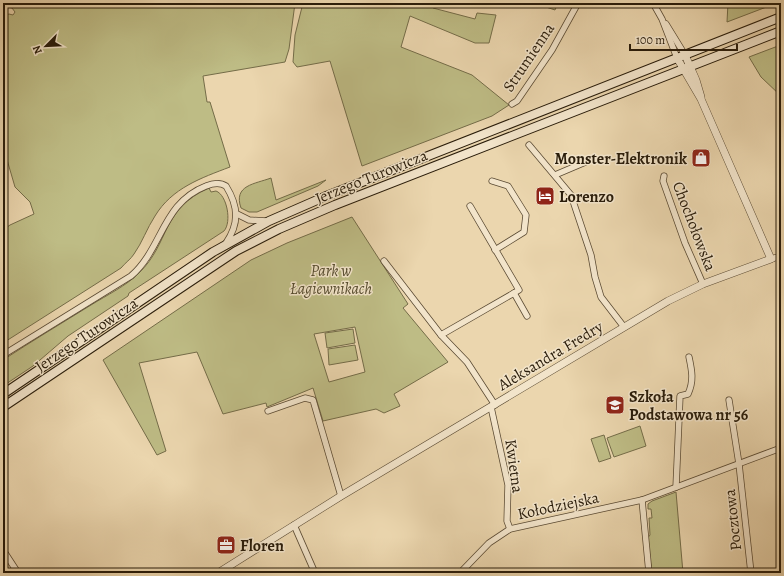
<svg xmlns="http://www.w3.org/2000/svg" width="784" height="576" viewBox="0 0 784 576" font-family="Alegreya,serif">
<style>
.green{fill:#bebc85;stroke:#746c48;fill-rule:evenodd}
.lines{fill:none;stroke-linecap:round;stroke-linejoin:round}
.minor-casing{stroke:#5a4a33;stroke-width:7}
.tertiary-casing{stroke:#5a4a33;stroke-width:8}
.secondary-casing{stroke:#291c0a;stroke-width:10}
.minor{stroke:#f2e4ca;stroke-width:5.5}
.tertiary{stroke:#f2e4ca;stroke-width:7}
.secondary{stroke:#f2e4ca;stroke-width:8}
.labels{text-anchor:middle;stroke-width:3;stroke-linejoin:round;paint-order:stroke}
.street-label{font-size:16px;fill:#291c0a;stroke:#f2e4ca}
.poi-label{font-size:16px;font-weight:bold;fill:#291c0a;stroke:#f2e4ca;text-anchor:start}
.park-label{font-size:16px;font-style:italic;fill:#564c2f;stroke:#f2e4ca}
</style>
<rect width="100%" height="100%" fill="#ebd6ae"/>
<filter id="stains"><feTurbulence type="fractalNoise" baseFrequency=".005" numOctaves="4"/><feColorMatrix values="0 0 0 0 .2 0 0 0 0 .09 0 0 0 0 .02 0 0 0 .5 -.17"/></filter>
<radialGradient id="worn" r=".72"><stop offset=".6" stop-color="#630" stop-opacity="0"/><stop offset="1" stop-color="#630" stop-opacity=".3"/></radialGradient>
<g class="green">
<path d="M6,3H295L289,49L285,62L203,76L207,102H210L230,167C201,178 172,188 155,216C147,228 142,243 134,254C131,259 125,263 121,268L3,343V230L10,225L34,214L30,202L15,187L3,146V16L9,14L13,15L15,12L12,8L7,7Z"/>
<polygon points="303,3 434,3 433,8 475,19 477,13 496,15 489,43 475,43 410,16 401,47 472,75 509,105 492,116 362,166 330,61 297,67 293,62 295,35"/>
<polygon points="544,3 558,3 555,10 543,6"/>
<polygon points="728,3 777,3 727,22"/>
<polygon points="778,46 781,48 781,96 761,77 749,57"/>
<path d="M271,178L276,200L326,180L318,186L257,212H249L241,208C233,185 255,184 271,178Z"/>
<path d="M209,188L211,192L216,191C227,195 232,222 224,231L129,293L128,296L68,336L33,366L3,386V360C32,341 62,323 91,305C107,295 126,286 139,273C170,243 161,209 209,188Z"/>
<path d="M352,217L408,304L403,308L448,362L394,394L400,406L384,413L376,409L323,421L313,388L267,407L266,403L223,414L197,352L139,363L166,451L157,455L103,360L251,260L287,243ZM355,327L365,372L329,382L314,334Z"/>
<polygon points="353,329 355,343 327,348 325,333"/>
<polygon points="355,345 358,360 329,365 328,349"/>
<polygon points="640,426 646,446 614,457 607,438"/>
<polygon points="604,435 611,458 599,462 591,439"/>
<polygon points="676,492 683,573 652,573 647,539 650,535 649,518 652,518 651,509 648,509 648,504 652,501"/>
</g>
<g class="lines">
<defs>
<g id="minor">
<polyline points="653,3 662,19 677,58"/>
<polyline points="666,24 685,55"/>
<polyline points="512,104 517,101 552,50 578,3"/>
<polyline points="529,145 571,195 591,255 595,277 601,297 624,327"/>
<polyline points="555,175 588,161"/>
<polyline points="664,176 663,181 685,243 703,284"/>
<polyline points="492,181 508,186 526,215 524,232 495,250"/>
<polyline points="470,206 519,290 514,293 527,316"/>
<polyline points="237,214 249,220 267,221"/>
<polyline points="771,259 781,256"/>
<polyline points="384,261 441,335 467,362 495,405"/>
<polyline points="441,335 514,293"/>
<path d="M3,355L131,276C163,248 162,203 206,186C213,183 220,182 226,186C239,207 239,224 226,243"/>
<polyline points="729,400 739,464 751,573"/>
<polyline points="491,407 508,485 507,521 510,529"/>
<polyline points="268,411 305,398 313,400 341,496"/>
<path d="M676,487L680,396L688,394C694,381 692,371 689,357"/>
<polyline points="642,500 649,573"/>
<polyline points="294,525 315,573"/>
<polyline points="3,550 18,573"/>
<polyline points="460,573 489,543 510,529 642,500 781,448"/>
</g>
<g id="tertiary">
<polyline points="685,55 696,80 701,97"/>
<polyline points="218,573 341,496 668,301 703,284 771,259 701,99 677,58"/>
</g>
<g id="secondary">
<polyline points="3,394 213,252 269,221 324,197 781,17"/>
<polyline points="3,407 236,251 279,229 335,205 781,31"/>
</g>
</defs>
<use href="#minor" class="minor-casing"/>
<use href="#tertiary" class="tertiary-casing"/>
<use href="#secondary" class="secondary-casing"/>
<use href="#minor" class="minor"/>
<use href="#tertiary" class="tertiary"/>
<use href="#secondary" class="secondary"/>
</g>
<defs>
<symbol id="shop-square" viewBox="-11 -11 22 22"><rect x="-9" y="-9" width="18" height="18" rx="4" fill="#8f2418" stroke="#f2e4ca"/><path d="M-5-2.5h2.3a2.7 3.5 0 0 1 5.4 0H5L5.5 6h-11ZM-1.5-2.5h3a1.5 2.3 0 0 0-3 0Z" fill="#fff"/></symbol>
<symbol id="hotel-square" viewBox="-11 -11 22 22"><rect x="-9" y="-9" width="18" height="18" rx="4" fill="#8f2418" stroke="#f2e4ca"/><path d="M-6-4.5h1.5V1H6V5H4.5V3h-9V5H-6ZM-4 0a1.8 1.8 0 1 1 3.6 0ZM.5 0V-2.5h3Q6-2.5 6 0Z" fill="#fff"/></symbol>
<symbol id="school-square" viewBox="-11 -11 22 22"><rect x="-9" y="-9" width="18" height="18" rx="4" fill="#8f2418" stroke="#f2e4ca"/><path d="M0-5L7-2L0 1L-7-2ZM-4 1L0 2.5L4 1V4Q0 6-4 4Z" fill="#fff"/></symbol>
<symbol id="office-square" viewBox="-11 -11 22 22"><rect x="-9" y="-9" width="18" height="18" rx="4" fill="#8f2418" stroke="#f2e4ca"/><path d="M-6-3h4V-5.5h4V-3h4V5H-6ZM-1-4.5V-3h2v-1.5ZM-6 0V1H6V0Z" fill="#fff"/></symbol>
</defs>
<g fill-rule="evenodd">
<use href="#shop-square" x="690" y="147" width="22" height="22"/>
<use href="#hotel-square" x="534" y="185" width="22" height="22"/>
<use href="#school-square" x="604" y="394" width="22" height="22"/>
<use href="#office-square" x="215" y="534" width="22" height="22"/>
</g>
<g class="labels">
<g class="street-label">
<text transform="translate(528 57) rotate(-56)" y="6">Strumienna</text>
<text transform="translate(371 176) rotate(-22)" y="6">Jerzego Turowicza</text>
<text transform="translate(695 226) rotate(69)" y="6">Chochołowska</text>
<text transform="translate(86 334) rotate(-34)" y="6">Jerzego Turowicza</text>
<text transform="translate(550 355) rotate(-31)" y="6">Aleksandra Fredry</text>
<text transform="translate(515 466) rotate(82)" y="6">Kwietna</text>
<text transform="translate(558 505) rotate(-12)" y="6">Kołodziejska</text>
<text transform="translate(732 520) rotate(-96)" y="6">Pocztowa</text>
</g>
<g class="poi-label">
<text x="687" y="164" text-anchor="end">Monster-Elektronik</text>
<text x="559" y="202">Lorenzo</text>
<text x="629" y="402">Szkoła<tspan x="629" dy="18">Podstawowa nr 56</tspan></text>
<text x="240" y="551">Floren</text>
</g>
<g class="park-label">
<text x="331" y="276">Park w<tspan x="331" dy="18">Łagiewnikach</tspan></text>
</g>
</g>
<rect width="784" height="576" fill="none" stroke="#ebd6ae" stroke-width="16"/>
<rect x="4" y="4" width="776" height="568" fill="none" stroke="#291c0a" stroke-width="2"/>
<rect x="8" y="8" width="768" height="560" fill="none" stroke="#291c0a"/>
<g transform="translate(46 46) rotate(246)" stroke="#f2e4ca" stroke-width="3" paint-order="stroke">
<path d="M0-3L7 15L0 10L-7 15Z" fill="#291c0a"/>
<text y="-6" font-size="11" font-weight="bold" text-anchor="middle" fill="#291c0a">N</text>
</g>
<path d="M630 44v6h107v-6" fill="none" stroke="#291c0a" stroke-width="2"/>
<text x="636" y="44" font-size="12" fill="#291c0a" stroke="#f2e4ca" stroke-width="3" paint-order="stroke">100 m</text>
<rect width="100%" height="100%" filter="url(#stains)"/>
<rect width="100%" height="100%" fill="url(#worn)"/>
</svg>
